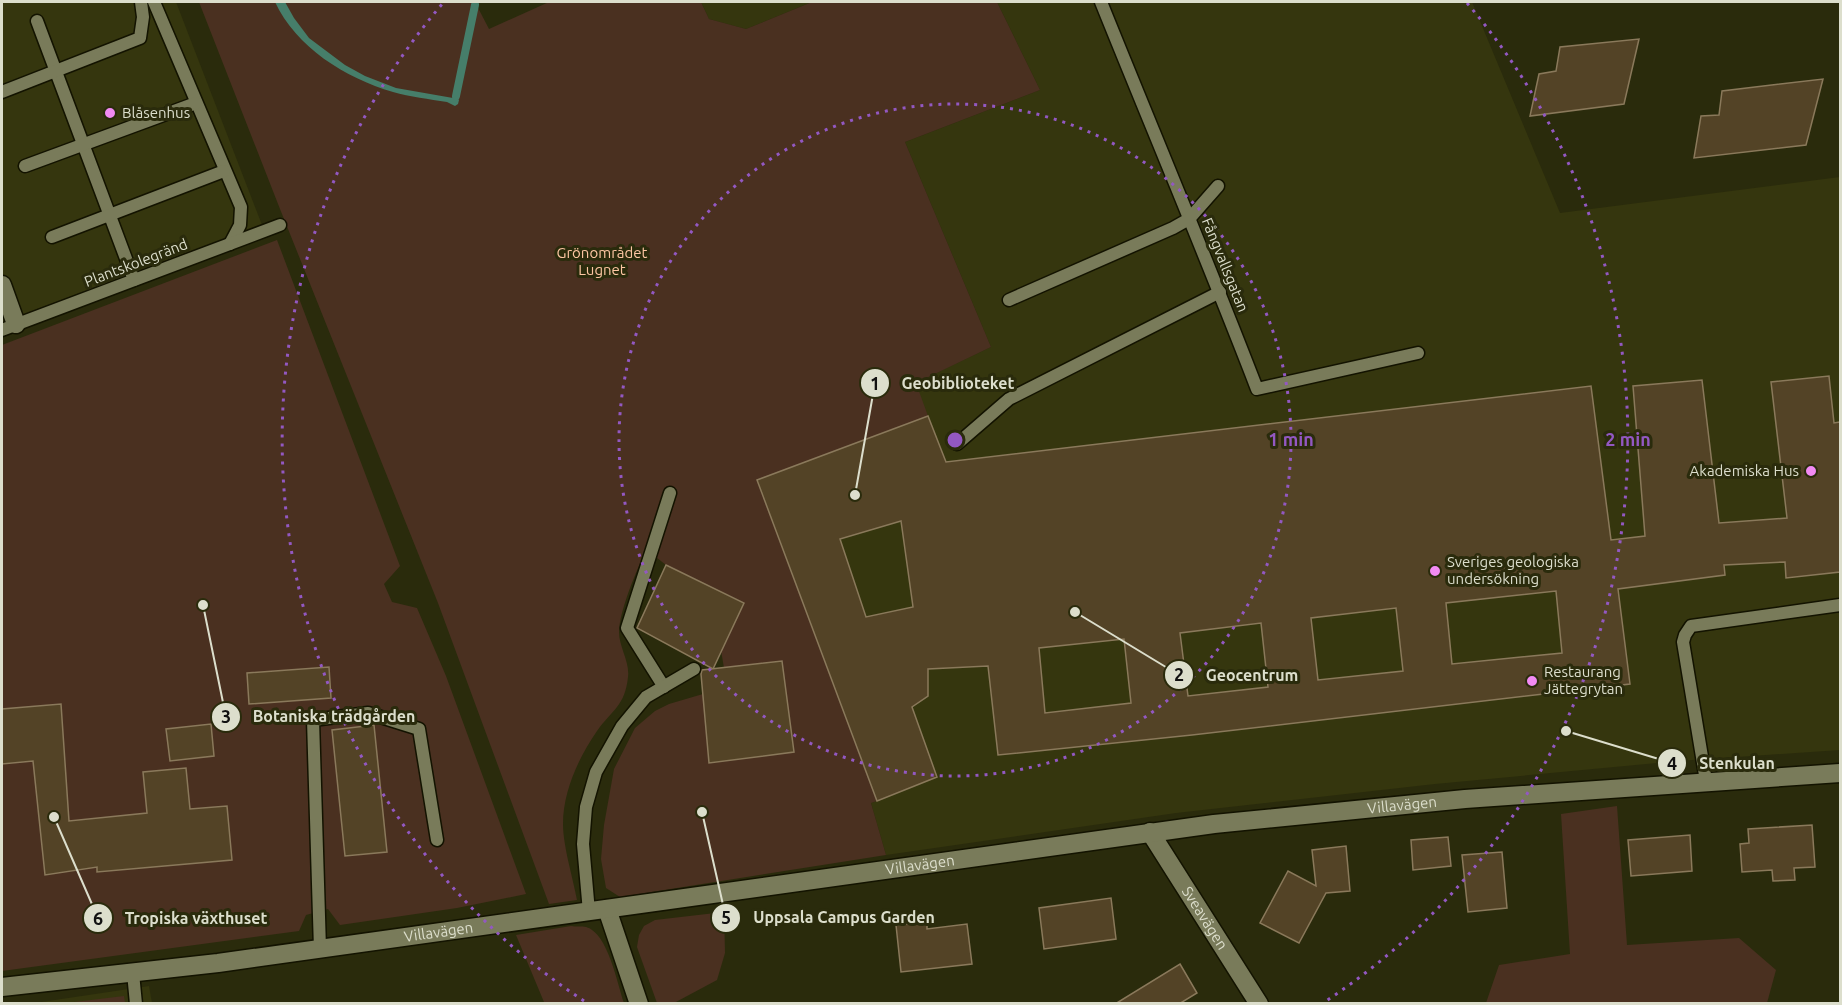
<svg xmlns="http://www.w3.org/2000/svg" width="1842" height="1005" viewBox="0 0 1842 1005" font-family="Ubuntu,sans-serif">
<style>
.built{fill:#35360e}
.green{fill:#4a3020}
.water{fill:#467e6a}
.lines{fill:none;stroke-linecap:round;stroke-linejoin:round}
.stream{stroke:#467e6a;stroke-width:8}
.building{fill:#534326;stroke:#8a795b;stroke-width:1.5;fill-rule:evenodd}
.lane-casing{stroke:#131300;stroke-width:15}
.street-casing{stroke:#131300;stroke-width:21}
.lane{stroke:#797b5a;stroke-width:12}
.street{stroke:#797b5a;stroke-width:18}
.ring{fill:none;stroke:#9358c2;stroke-width:3;stroke-dasharray:3 6}
.poi-dot{fill:#f28af3;stroke:#2a2b0c;stroke-width:2}
.labels{text-anchor:middle;stroke-width:6;stroke-linejoin:round;paint-order:stroke}
.poi-label{font-size:15px;fill:#dcdecc;stroke:#2a2b0c;text-anchor:start}
.park-label{font-size:15px;fill:#fdc6a3;stroke:#2a2b0c}
.street-label{font-size:15px;fill:#dcdecc;stroke:#2a2b0c}
.centre{fill:#9358c2;stroke:#2a2b0c;stroke-width:3}
.ring-label{font-size:18px;text-anchor:middle;font-weight:bold;fill:#9358c2;stroke:#2a2b0c;stroke-width:6;stroke-linejoin:round;paint-order:stroke}
.leader{fill:none;stroke:#dcdecc;stroke-width:2}
.callout-dot{fill:#dcdecc;stroke:#2a2b0c;stroke-width:2}
.mark-label{font-size:18px;text-anchor:middle;font-weight:bold;fill:#111}
.callout-label{font-size:16px;text-anchor:middle;font-weight:bold;fill:#dcdecc;stroke:#2a2b0c;stroke-width:6;stroke-linejoin:round;paint-order:stroke}
</style>
<rect width="100%" height="100%" fill="#2a2b0c"/>
<g class="built">
<polygon points="2,2 176,2 262,225 2,322"/>
<polygon points="701,2 812,2 746,29 709,19"/>
<polygon points="997,2 1472,2 1560,213 1840,177 1840,750 1678,761 1435,784 1176,813 886,855 871,803 877,801 757,480 927,416 915,383 991,347 905,142 1040,90"/>
<polygon points="149,986 152,1003 28,1004"/>
</g>
<g class="green">
<path d="M199,2H475L489,29L549,2H701L709,19L746,29L812,2H997L1040,90L905,142L991,347L916,383L928,416L757,480L877,801L871,803L886,855L620,897L606,888L601,859L604,825L614,769L635,728L655,711L669,704L703,694L709,762L794,752L724,668L721,650L744,603L666,565L647,550C637,567 619,613 619,632C619,647 630,662 628,677C625,706 612,710 597,731C579,757 563,791 563,824C563,846 573,878 577,900L549,904L438,603L280,209Z"/>
<polygon points="277,240 400,566 384,584 392,602 417,608 446,676 526,894 457,908 340,925 328,909 306,915 299,931 2,971 2,345"/>
<polygon points="1617,806 1627,945 1739,938 1776,970 1767,1003 1486,1003 1499,965 1570,954 1561,814"/>
<polygon points="724,912 725,953 717,980 674,1003 657,1003 637,947 639,935 644,926 655,920"/>
<path d="M571,926C576,927 582,926 586,927C608,933 617,983 624,1003L544,1002L516,935Z"/>
<polygon points="124,996 125,1003 66,1003"/>
</g>
<path class="water" d="M275,2H285L294,18L309,38L345,65L365,76L396,88L453,98L456,96L459,100L458,104L455,106L447,102C429,99 410,97 393,92C345,78 296,47 275,2Z"/>
<g class="lines">
<polyline class="stream" points="456,96 475,5"/>
</g>
<g class="building">
<polygon points="1639,39 1624,104 1530,116 1539,74 1556,71 1560,47"/>
<polygon points="1823,79 1806,145 1694,158 1701,116 1719,115 1722,91"/>
<path d="M1829,376L1834,423L1840,422V572L1786,578L1785,562L1724,565L1725,575L1618,589L1630,684L1192,735L998,755L988,666L928,669V696L912,707L937,777L877,801L757,480L928,416L946,462L1591,386L1611,540L1645,536L1633,386L1702,380L1719,523L1787,518L1771,382ZM901,521L913,607L866,617L840,539ZM1556,591L1562,653L1452,664L1446,603ZM1396,608L1403,671L1318,680L1311,618ZM1261,623L1268,687L1188,696L1180,633ZM1124,639L1131,703L1045,713L1039,648Z"/>
<polygon points="666,565 744,603 713,669 637,628"/>
<polygon points="782,661 794,752 709,763 701,674 702,670"/>
<polygon points="329,667 331,698 249,704 247,673"/>
<polygon points="61,704 69,821 147,813 143,772 186,768 190,809 227,806 232,860 97,872 97,867 45,875 33,761 2,764 2,709"/>
<polygon points="211,724 214,756 170,761 166,729"/>
<polygon points="374,725 387,852 345,856 332,730"/>
<polygon points="1812,825 1815,867 1794,868 1795,880 1773,881 1772,870 1742,872 1740,844 1749,843 1748,829"/>
<polygon points="1690,835 1692,871 1631,876 1628,840"/>
<polygon points="1448,837 1451,866 1413,870 1411,840"/>
<polygon points="1346,846 1350,891 1326,893 1299,943 1260,923 1288,871 1316,886 1312,850"/>
<polygon points="1502,852 1507,908 1468,912 1462,855"/>
<polygon points="1111,898 1116,939 1044,949 1039,908"/>
<polygon points="927,922 927,929 967,924 972,964 901,972 896,925"/>
<polygon points="1180,964 1197,993 1179,1004 1115,1004"/>
</g>
<g class="lines">
<defs>
<g id="lane">
<polyline points="154,2 241,207 240,225 230,244"/>
<path d="M1101,2C1153,131 1207,259 1257,389L1418,353"/>
<polyline points="37,21 134,280"/>
<polyline points="2,92 140,38 143,17 141,2"/>
<polyline points="25,166 196,103"/>
<polyline points="52,237 224,171"/>
<polyline points="1009,300 1173,228 1189,219 1218,186"/>
<polyline points="2,330 280,225"/>
<polyline points="957,444 1009,399 1220,292"/>
<polyline points="664,687 627,628 670,493"/>
<polyline points="1706,781 1683,642 1685,635 1691,626 1840,605"/>
<polyline points="589,912 583,844 586,807 596,772 622,726 646,697 694,669"/>
<polyline points="320,949 313,720 368,713 419,729 437,840"/>
<polyline points="133,973 136,1004"/>
</g>
<g id="street">
<polyline points="2,285 16,324"/>
<path id="s1" d="M1150,832L1259,1004"/>
<polyline points="607,909 639,1004"/>
<path id="s2" d="M2,987L218,963L1214,824L1465,799L1840,773"/>
</g>
</defs>
<use href="#lane" class="lane-casing"/>
<use href="#street" class="street-casing"/>
<use href="#lane" class="lane"/>
<use href="#street" class="street"/>
</g>
<g class="ring">
<circle cx="955" cy="440" r="336"/>
<path d="M584 1001A673 673 0 0 1 443 3M1467 3A673 673 0 0 1 1326 1001"/>
</g>
<g class="poi-dot">
<circle cx="110" cy="113" r="6"/>
<circle cx="1811" cy="471" r="6"/>
<circle cx="1435" cy="571" r="6"/>
<circle cx="1532" cy="681" r="6"/>
</g>
<g class="labels">
<g class="poi-label">
<text x="122" y="118">Blåsenhus</text>
<text x="1799" y="476" text-anchor="end">Akademiska Hus</text>
<text x="1447" y="567">Sveriges geologiska<tspan x="1447" dy="17">undersökning</tspan></text>
<text x="1544" y="677">Restaurang<tspan x="1544" dy="17">Jättegrytan</tspan></text>
</g>
<g class="park-label">
<text x="602" y="258">Grönområdet<tspan x="602" dy="17">Lugnet</tspan></text>
</g>
<g class="street-label">
<text transform="translate(136 263) rotate(-21)" y="5">Plantskolegränd</text>
<text transform="translate(1225 265) rotate(68)" y="5">Fångvallsgatan</text>
<text dy="5" stroke="none"><textPath href="#s2" startOffset="1412">Villavägen</textPath></text>
<text dy="5" stroke="none"><textPath href="#s2" startOffset="926">Villavägen</textPath></text>
<text dy="5" stroke="none"><textPath href="#s1" startOffset="102">Sveavägen</textPath></text>
<text dy="5" stroke="none"><textPath href="#s2" startOffset="440">Villavägen</textPath></text>
</g>
</g>
<circle cx="955" cy="440" r="9" class="centre"/>
<g class="ring-label">
<text x="1291" y="446">1 min</text>
<text x="1628" y="446">2 min</text>
</g>
<path class="leader" d="M855 495L875 383M1075 612L1179 675M203 605L226 717M1566 731L1672 763M702 812L726 918M54 817L98 918"/>
<g class="callout-dot">
<circle cx="855" cy="495" r="6"/>
<circle cx="1075" cy="612" r="6"/>
<circle cx="203" cy="605" r="6"/>
<circle cx="1566" cy="731" r="6"/>
<circle cx="702" cy="812" r="6"/>
<circle cx="54" cy="817" r="6"/>
<circle cx="875" cy="383" r="15"/>
<circle cx="1179" cy="675" r="15"/>
<circle cx="226" cy="717" r="15"/>
<circle cx="1672" cy="763" r="15"/>
<circle cx="726" cy="918" r="15"/>
<circle cx="98" cy="918" r="15"/>
</g>
<g class="mark-label">
<text x="875" y="390">1</text>
<text x="1179" y="681">2</text>
<text x="226" y="723">3</text>
<text x="1672" y="770">4</text>
<text x="726" y="924">5</text>
<text x="98" y="925">6</text>
</g>
<g class="callout-label">
<text x="958" y="389">Geobiblioteket</text>
<text x="1252" y="681">Geocentrum</text>
<text x="334" y="722">Botaniska trädgården</text>
<text x="1737" y="769">Stenkulan</text>
<text x="844" y="923">Uppsala Campus Garden</text>
<text x="196" y="924">Tropiska växthuset</text>
</g>
<rect width="1842" height="1005" fill="none" stroke="#dcdecc" stroke-width="6"/>
</svg>
